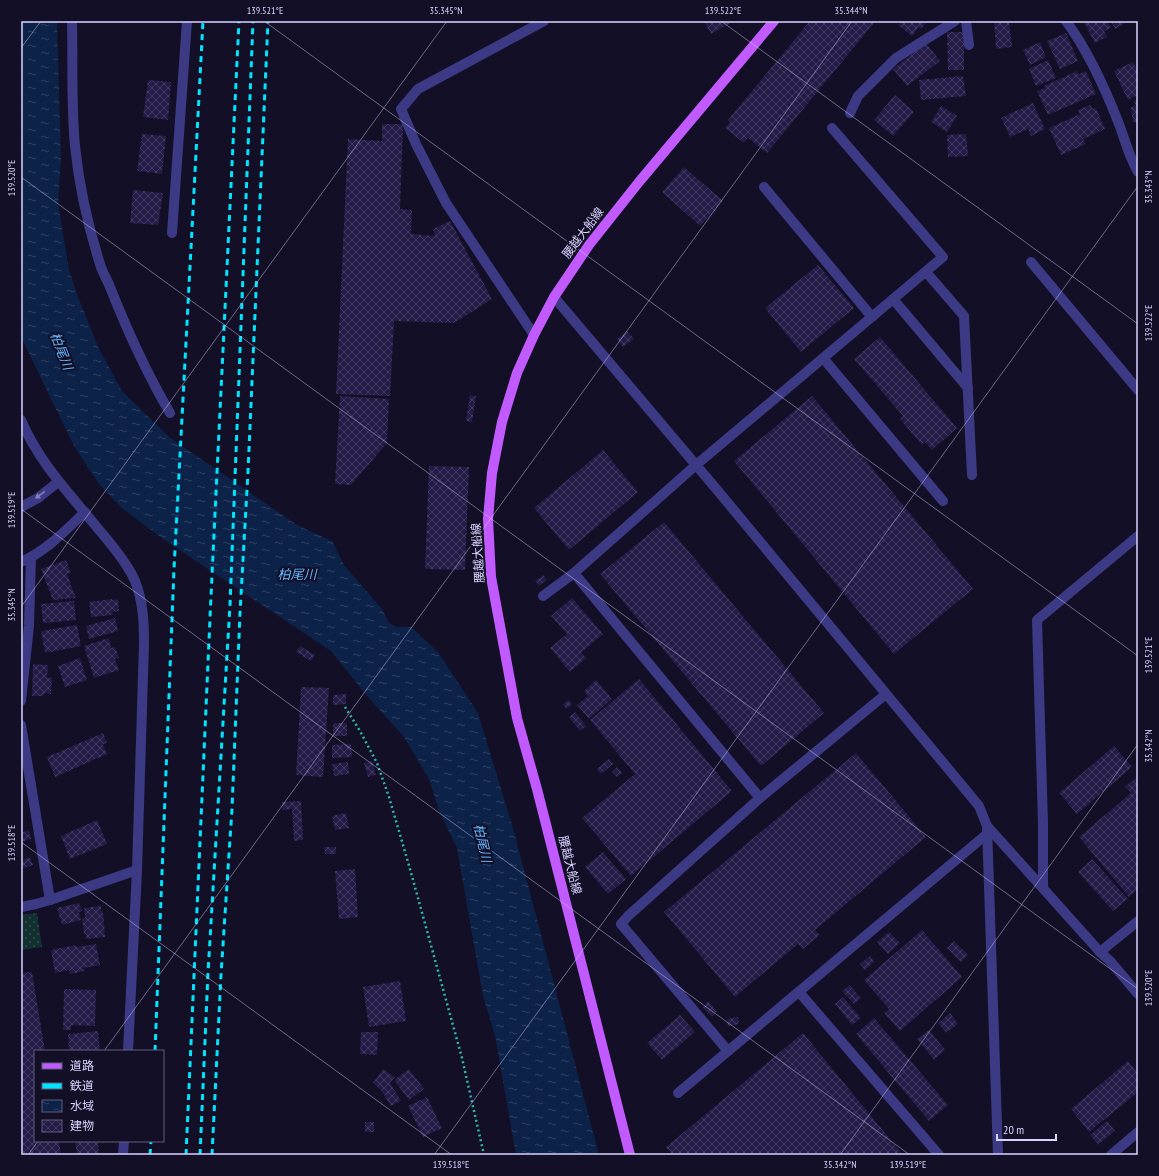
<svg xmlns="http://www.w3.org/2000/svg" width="1159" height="1176" viewBox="0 0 1159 1176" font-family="'PT Sans Narrow','Noto Sans JP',sans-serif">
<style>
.park{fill:url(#park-dots)}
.water{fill:url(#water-ripples)}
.building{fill:url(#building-cross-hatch)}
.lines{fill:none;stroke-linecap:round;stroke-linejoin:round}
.path{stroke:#2fb8b0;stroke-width:2.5;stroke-dasharray:2 3;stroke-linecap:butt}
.minor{stroke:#3d3a85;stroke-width:10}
.major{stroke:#c25bff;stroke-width:10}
.rail{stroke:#00e5ff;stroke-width:3;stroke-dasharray:6 5;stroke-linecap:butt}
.oneway{fill:#837fbc}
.ticks{fill:none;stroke:#d9d4ff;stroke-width:1;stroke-opacity:0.45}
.labels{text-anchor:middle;stroke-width:4;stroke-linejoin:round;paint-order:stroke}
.street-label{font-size:12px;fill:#d9d4ff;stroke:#130f26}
.water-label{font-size:13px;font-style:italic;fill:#62b6ff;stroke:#130f26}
.neatline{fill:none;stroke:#d9d4ff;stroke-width:1.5}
.ticks-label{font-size:10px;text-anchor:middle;fill:#d9d4ff}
</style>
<defs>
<pattern id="park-dots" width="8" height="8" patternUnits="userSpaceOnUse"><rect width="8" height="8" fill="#12302f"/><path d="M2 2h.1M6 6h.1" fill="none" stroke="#344d4e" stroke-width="1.8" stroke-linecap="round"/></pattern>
<pattern id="water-ripples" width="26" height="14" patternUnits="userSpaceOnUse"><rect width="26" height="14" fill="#0c2248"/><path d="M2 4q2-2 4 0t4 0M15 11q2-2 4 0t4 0" fill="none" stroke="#2f4163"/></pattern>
<pattern id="building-cross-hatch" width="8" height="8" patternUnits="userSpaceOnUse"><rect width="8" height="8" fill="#241b47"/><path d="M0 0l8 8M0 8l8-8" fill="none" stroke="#433b63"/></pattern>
</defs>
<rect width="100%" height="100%" fill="#130f26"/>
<polygon class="park" points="37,913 42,947 21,950 21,915"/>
<polygon class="water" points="21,21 57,21 61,160 58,203 69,270 78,297 99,349 122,391 169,437 297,525 332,541 344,565 382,609 389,623 397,627 411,627 438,652 478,713 513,828 599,1155 516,1155 495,1036 483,996 457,848 439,811 429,779 404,737 368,697 331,651 163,539 123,509 99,484 74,446 21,337"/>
<g class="building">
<polygon points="704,21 734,21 711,34"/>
<polygon points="810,21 871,21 874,23 767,153 748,138 744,143 725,128 730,122 728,120"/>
<polygon points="901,21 928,21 921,29 919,27 912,36 898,25"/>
<polygon points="994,21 1009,21 1012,47 996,49"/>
<polygon points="1083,21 1107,21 1111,28 1104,31 1107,37 1095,43"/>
<polygon points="1111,21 1129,21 1115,29"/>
<polygon points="947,32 964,32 964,70 948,70"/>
<polygon points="1066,33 1078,61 1060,69 1047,41"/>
<polygon points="1040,42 1046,57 1030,65 1023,50"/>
<polygon points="926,43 940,61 907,86 893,69"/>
<polygon points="1048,60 1056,78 1036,86 1029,69"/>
<polygon points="1133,62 1138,72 1138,95 1128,100 1114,71"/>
<polygon points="1077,71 1078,74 1086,71 1096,94 1048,115 1037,91 1045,88 1044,86"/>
<polygon points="963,76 966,96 921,100 919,80"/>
<polygon points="148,80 171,82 168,120 143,117"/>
<polygon points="895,95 914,112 893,136 874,120"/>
<polygon points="1138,98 1138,122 1133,122 1131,108 1136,105 1134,102"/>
<polygon points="1033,103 1045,129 1031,136 1028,129 1010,137 1001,118"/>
<polygon points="1090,105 1093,109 1096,108 1105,129 1083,139 1086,144 1061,155 1049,128 1080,114 1078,110"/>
<polygon points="941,106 957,116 947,132 931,122"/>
<polygon points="382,124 402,124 403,126 400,209 412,210 411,234 435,236 433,229 450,221 492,299 454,323 394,321 390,396 336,394 348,139 382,141"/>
<polygon points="142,134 166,136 162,174 137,171"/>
<polygon points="966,134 968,156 948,157 947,135"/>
<polygon points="684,167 723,201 700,226 662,192"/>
<polygon points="133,190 163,193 158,225 130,223"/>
<polygon points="818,265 854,308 801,352 765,308"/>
<polygon points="627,331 634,339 623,347 617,339"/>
<polygon points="880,337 957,428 932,450 925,442 922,445 900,419 903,416 854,359"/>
<polygon points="470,395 476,396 472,422 466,421"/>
<polygon points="340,396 389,399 387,443 351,485 335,484"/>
<polygon points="812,396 973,589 894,654 734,461"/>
<polygon points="603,450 638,492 569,550 534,508"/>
<polygon points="429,466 469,467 465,570 425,569"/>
<polygon points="664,522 824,713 761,766 600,574"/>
<polygon points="66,560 71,573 67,574 76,598 53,600 41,569"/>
<polygon points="543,575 547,580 539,586 535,581"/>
<polygon points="572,598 603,634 581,653 586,658 570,672 550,648 567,634 551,616"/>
<polygon points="112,599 112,600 118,599 119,611 112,612 113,615 91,617 89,602"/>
<polygon points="74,601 76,620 43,623 41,604"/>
<polygon points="115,618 118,631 89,639 86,626"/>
<polygon points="77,625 81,646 45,653 41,631"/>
<polygon points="109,638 111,648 115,647 119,658 115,659 119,670 94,678 84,646"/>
<polygon points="300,646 315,655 311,661 296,652"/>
<polygon points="80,658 87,680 65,687 58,666"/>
<polygon points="33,664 48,665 47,677 52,678 51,694 44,693 44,696 32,696"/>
<polygon points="639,679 732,791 631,876 582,818 635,774 590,720"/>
<polygon points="596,680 612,699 589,719 577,705 588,696 584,691"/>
<polygon points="301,687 329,688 323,777 296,775"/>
<polygon points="346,694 346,704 333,705 333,695"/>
<polygon points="569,700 572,705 566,709 563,704"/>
<polygon points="575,712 586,726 580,731 569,717"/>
<rect x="333" y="723" width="14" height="13"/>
<polygon points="103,733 107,743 103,744 107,754 55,777 47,757"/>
<polygon points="351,744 352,757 332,758 332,745"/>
<polygon points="1114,746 1132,767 1077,814 1059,793"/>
<polygon points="856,753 926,837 815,930 820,935 803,949 798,944 735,997 664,912"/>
<polygon points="609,759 613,764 601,774 597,769"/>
<polygon points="372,761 376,775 368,777 364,763"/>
<polygon points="348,762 349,774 334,776 332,764"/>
<polygon points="617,767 622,773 617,777 612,772"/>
<polygon points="1138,776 1138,889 1129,897 1079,837 1131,793 1125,787"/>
<polygon points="301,801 303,840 294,841 292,809 282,810 282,802"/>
<polygon points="346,813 349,828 335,830 332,816"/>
<polygon points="97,820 107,844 70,859 61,836"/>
<polygon points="29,830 31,839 21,842 21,833"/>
<polygon points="324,847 336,847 336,854 325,854"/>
<polygon points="603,852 626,879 608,894 585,867"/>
<polygon points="21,854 23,860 30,857 33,865 21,869"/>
<polygon points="1092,859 1128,899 1113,911 1078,872"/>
<polygon points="355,869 358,917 339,919 335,871"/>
<polygon points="79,903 82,911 79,912 81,920 62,925 57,908"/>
<polygon points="101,906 101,911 103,911 105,937 86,939 86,934 84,934 82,918 85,918 84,908"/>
<polygon points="922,930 962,977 900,1031 884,1013 889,1009 864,980"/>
<polygon points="889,932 900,943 888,954 877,942"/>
<polygon points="954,941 968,955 961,962 947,948"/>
<polygon points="96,944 100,965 84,968 85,971 70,974 69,970 55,973 51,950 76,945 77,947"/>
<polygon points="870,956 874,962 865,970 860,964"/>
<polygon points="32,972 45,1051 35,1051 35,1141 59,1141 61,1155 21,1155 21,973"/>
<polygon points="400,981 406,1021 369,1027 363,987"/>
<polygon points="849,985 861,998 854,1004 842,991"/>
<polygon points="64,989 96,990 95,1026 71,1025 71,1030 63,1030"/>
<polygon points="843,997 861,1018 852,1025 835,1004"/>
<polygon points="708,1001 717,1011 712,1016 703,1007"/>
<polygon points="950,1013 958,1024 946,1033 938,1023"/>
<polygon points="680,1015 695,1032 662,1060 647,1043"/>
<polygon points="738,1017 739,1024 728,1026 727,1019"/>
<polygon points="874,1018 948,1105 929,1121 856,1034"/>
<polygon points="929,1030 945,1050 934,1060 917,1039"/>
<polygon points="98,1031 100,1051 69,1051 68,1034"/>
<polygon points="361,1032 378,1032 377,1055 360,1054"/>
<polygon points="803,1033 903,1155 673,1155 666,1147"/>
<polygon points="1128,1061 1138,1073 1138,1092 1089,1132 1071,1109"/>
<polygon points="383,1069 395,1077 390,1083 401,1101 391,1106 381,1090 373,1083"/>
<polygon points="409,1069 424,1089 409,1100 394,1080"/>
<polygon points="427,1097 442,1128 423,1137 408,1106"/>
<polygon points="1107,1121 1115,1131 1098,1145 1090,1135"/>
<rect x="365" y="1122" width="9" height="10"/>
<polygon points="75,1141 98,1141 99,1155 77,1155"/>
</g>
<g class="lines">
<polyline class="path" points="345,707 360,731 377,763 389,797 410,869 462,1058 484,1155"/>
<g class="minor">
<path d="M72,21C73,63 71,104 75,146C79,185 88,226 100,264C102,272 107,279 110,287C127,330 146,372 170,413"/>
<polyline points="966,21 969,45"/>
<path d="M1066,21C1089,52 1105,88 1119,124C1125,140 1129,157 1138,172"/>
<polyline points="850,113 858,96 896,58 955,21"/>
<polyline points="764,187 872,317"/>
<polyline points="172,233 187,21"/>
<polyline points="1031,262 1138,390"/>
<polyline points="926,272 964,316 972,475"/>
<polyline points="554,297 718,491 979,806 987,826 998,1155"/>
<polyline points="893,299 968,388"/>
<polyline points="534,335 446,203 416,144 401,109 418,89 544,21"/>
<polyline points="823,358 943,501"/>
<path d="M21,420C39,463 71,495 100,531C112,545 128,564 135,581C143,601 144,622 144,643L137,870L128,1051"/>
<polyline points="21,507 38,498 58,482"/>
<path d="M21,562C45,552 66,530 85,512"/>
<polyline points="574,573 760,798"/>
<polyline points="543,596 574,573 696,465 943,257 832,128"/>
<polyline points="21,701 29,626 31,557"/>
<polyline points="21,725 50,900"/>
<polyline points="987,826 1100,952 1110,961 1138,994"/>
<polyline points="1043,888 1043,824 1037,620 1138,536"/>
<polyline points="21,907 36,904 50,900 137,870"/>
<polyline points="1100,952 1138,921"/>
<polyline points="799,992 939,1155"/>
<polyline points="728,1051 621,924 628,916 760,798 886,694"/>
<polyline points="678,1093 987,834"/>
<polyline points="123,1155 124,1141"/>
<polyline points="1111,1155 1138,1132"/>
</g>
<polyline class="major" points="630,1155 537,789 517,718 491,577 488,519 492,473 502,422 517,373 534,335 554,297 589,245 639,182 774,21"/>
<g class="rail">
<polyline points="155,1051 174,569 203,21"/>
<polyline points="150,1155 151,1141"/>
<polyline points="186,1155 211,596 239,21"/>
<polyline points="200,1155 208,973 230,605 253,21"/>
<polyline points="212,1155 221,975 232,809 240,613 248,472 268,21"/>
</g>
</g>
<defs><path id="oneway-solid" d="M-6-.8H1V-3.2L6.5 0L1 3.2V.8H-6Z"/></defs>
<use class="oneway" href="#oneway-solid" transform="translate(40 495) rotate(144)"/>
<path class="ticks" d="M264,21L1138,656M721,21L1138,324M21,48L41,21M21,177L1138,989M21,509L910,1155M21,607L447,21M21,842L452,1155M104,1051L852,21M28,1155L38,1141M434,1155L1138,186M840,1155L1138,744"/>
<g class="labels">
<g class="street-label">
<text transform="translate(583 233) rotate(-53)" y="4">腰越大船線</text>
<text transform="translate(478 553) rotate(-94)" y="4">腰越大船線</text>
<text transform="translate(570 865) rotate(76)" y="4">腰越大船線</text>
</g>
<g class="water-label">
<text transform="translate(62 351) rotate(69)" y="5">柏尾川</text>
<text x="297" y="579">柏尾川</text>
<text transform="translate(483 843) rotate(77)" y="5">柏尾川</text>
</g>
</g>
<rect width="1159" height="1176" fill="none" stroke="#130f26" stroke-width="44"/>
<rect x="34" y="1050" width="130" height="92" fill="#130f26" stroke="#625e7d"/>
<rect x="42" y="1063" width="20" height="6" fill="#c25bff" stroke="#625e7d"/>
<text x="70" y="1070" font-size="12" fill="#d9d4ff">道路</text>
<rect x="42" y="1083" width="20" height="6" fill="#00e5ff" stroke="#625e7d"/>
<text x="70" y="1090" font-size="12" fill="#d9d4ff">鉄道</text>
<rect x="42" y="1100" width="20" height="12" fill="url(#water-ripples)" stroke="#625e7d"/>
<text x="70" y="1110" font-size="12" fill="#d9d4ff">水域</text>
<rect x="42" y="1120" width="20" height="12" fill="url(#building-cross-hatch)" stroke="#625e7d"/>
<text x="70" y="1130" font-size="12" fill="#d9d4ff">建物</text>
<path d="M997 1134v6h59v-6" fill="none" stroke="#d9d4ff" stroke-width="2"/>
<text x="1003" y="1134" font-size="12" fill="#d9d4ff" stroke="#130f26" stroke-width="3" paint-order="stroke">20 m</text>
<rect x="22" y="22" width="1115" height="1132" class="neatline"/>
<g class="ticks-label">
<text x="265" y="14">139.521°E</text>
<text x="446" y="14">35.345°N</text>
<text x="723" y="14">139.522°E</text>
<text x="851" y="14">35.344°N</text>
<text transform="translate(11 178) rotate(-90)" y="4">139.520°E</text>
<text transform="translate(1148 187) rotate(-90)" y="4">35.343°N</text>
<text transform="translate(1148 323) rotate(-90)" y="4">139.522°E</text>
<text transform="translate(11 510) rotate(-90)" y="4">139.519°E</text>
<text transform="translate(11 605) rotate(-90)" y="4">35.345°N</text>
<text transform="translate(1148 655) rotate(-90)" y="4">139.521°E</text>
<text transform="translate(1148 746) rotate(-90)" y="4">35.342°N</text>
<text transform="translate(11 843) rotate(-90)" y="4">139.518°E</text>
<text transform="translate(1148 988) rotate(-90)" y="4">139.520°E</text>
<text x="451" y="1168">139.518°E</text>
<text x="840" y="1168">35.342°N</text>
<text x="908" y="1168">139.519°E</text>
</g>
</svg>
